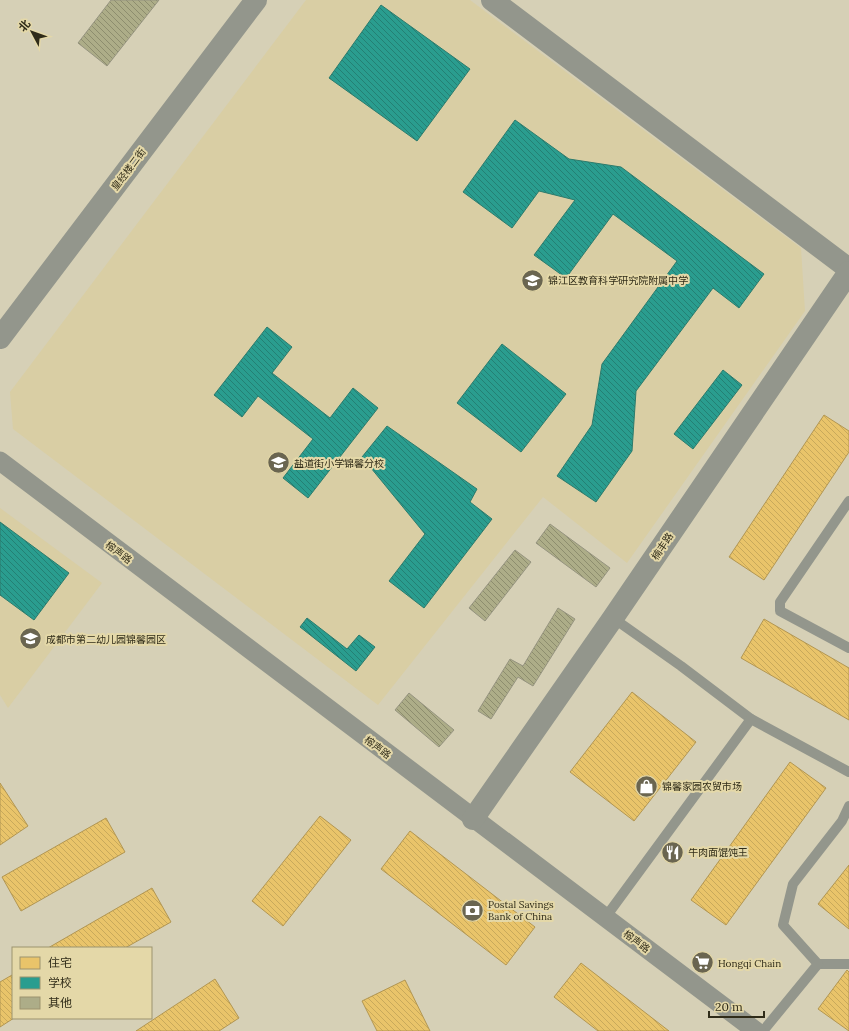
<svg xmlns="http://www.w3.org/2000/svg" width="849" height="1031" viewBox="0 0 849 1031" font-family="Lora,'Noto Sans SC',serif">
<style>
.built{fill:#d9cea4}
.homes{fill:url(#homes-back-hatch);stroke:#b29652}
.schools{fill:url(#schools-back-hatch);stroke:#2c7b6c}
.building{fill:url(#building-back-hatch);stroke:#969480}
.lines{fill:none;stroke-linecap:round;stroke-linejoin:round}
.service{stroke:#93968c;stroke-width:10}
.minor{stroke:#93968c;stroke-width:19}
.tertiary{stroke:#93968c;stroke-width:22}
.labels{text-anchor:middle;stroke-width:4;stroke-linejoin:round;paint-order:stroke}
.street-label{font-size:10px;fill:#302c19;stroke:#e4d8a8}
.poi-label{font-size:10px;fill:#302c19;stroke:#e4d8a8;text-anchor:start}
</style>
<defs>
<pattern id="homes-back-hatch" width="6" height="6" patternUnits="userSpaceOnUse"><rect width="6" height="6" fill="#e9c46a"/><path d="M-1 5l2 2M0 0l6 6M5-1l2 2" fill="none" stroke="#c8a95b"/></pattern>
<pattern id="schools-back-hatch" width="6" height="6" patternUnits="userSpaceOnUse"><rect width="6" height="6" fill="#2a9d8f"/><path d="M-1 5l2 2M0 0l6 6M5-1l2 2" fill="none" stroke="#248074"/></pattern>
<pattern id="building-back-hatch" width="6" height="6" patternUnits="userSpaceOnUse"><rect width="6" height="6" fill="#adad88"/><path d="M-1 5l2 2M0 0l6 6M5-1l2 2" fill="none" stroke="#8d8d6e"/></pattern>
</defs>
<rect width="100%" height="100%" fill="#d6d0b6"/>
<g class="built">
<polygon points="306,0 470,0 801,248 805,311 627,563 543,497 378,705 13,429 10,392"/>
<polygon points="0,508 102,583 8,708 0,695"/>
</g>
<g class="homes">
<polygon points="824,415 849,431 849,452 764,580 729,557"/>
<polygon points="764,619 849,668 849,720 741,658"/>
<polygon points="632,692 696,742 634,821 570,772"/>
<polygon points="790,762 826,788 726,925 691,900"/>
<polygon points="0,783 28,826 0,845"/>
<polygon points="320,816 351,840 283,926 252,901"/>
<polygon points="106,818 125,852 21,911 2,877"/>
<polygon points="410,831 535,927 506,965 381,869"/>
<polygon points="849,865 849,929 818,904"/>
<polygon points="152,888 171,922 125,948 48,948"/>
<polygon points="581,963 669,1031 598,1031 554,997"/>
<polygon points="847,970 849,972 849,1031 818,1009"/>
<polygon points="12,975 14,1018 0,1027 0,982"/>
<polygon points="215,979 239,1018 219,1031 136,1031"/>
<polygon points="405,980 430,1031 377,1031 362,1001"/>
</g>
<g class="schools">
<polygon points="381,5 470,69 417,141 329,78"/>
<polygon points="515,120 569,159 621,167 764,274 739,308 713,288 636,391 632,451 596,502 557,476 592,425 602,364 677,261 613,214 566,278 534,255 575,200 539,191 512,228 463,192"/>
<polygon points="267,327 292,347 272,373 330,418 353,388 378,408 308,498 283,478 313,439 258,396 242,417 214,395"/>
<polygon points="502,344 566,394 521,452 457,403"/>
<polygon points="723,370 742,385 693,449 674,434"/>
<polygon points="387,426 477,489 470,502 492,519 424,608 389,581 425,534 362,457"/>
<polygon points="0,522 69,573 34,620 0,595"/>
<polygon points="307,618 347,649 359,635 375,647 356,671 300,627"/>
</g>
<g class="building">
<polygon points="111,0 159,0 107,66 78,43"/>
<polygon points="550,524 610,568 596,587 536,543"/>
<polygon points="515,550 531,562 485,621 469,608"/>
<polygon points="558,608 575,619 533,686 518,677 491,719 478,711 510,659 523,666"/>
<polygon points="409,693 454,730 439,747 395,710"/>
</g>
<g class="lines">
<g class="service">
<polyline points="849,501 780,602 780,611 849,648"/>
<polyline points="613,618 681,666 751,719 849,772"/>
<polyline points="605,918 751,719"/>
<polyline points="818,964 849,964"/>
<polyline points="763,1031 818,964 783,925 793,884 842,821 849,806"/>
</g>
<polyline class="minor" points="0,461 756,1031"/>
<g class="tertiary">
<polyline points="492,0 849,269"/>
<polyline points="0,338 256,0"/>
<polyline points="473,819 613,618 849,272"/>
</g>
</g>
<defs>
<symbol id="school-disc" viewBox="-11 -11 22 22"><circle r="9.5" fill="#6a6550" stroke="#e4d8a8"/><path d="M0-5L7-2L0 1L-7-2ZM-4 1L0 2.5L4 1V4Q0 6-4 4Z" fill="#fff"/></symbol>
<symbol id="shop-disc" viewBox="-11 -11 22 22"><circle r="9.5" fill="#6a6550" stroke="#e4d8a8"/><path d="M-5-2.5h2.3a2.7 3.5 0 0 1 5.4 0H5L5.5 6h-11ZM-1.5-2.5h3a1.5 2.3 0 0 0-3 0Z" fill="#fff"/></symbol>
<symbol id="restaurant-disc" viewBox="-11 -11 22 22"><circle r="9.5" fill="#6a6550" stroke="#e4d8a8"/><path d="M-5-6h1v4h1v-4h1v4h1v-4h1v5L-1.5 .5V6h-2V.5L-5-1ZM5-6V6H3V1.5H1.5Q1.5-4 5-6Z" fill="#fff"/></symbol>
<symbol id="bank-disc" viewBox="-11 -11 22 22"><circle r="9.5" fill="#6a6550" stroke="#e4d8a8"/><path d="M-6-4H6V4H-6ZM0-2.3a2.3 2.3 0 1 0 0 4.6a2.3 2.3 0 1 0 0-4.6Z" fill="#fff"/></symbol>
<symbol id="supermarket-disc" viewBox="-11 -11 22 22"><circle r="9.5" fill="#6a6550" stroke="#e4d8a8"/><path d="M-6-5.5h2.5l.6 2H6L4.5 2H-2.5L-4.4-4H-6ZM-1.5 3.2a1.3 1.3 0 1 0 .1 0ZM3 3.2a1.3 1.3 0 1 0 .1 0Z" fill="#fff"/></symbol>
</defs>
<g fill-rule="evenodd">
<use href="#school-disc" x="520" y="268" width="25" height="25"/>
<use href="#school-disc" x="266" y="450" width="25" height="25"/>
<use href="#school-disc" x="18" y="626" width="25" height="25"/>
<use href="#shop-disc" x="634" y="774" width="25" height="25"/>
<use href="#restaurant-disc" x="660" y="840" width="25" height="25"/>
<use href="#bank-disc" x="460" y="898" width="25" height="25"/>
<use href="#supermarket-disc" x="690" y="950" width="25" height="25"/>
</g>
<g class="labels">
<g class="street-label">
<text transform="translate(128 169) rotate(-53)" y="4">皇经楼二街</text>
<text transform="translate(662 546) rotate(-56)" y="4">楠丰路</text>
<text transform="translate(119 552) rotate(37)" y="4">榕声路</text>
<text transform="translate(378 747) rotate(37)" y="4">榕声路</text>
<text transform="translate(637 941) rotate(37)" y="4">榕声路</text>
</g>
<g class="poi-label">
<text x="548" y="284">锦江区教育科学研究院附属中学</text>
<text x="294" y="467">盐道街小学锦馨分校</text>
<text x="46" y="643">成都市第二幼儿园锦馨园区</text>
<text x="662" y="790">锦馨家园农贸市场</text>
<text x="688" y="856">牛肉面馄饨王</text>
<text x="488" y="908">Postal Savings<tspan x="488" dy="12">Bank of China</tspan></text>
<text x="718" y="967">Hongqi Chain</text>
</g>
</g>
<rect x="12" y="947" width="140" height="72" fill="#e4d8a8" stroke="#9c936f"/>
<rect x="20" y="957" width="20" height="12" fill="#e9c46a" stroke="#9c936f"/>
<text x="48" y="967" font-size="12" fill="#302c19">住宅</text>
<rect x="20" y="977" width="20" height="12" fill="#2a9d8f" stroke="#9c936f"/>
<text x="48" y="987" font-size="12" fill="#302c19">学校</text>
<rect x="20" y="997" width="20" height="12" fill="#adad88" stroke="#9c936f"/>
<text x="48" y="1007" font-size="12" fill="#302c19">其他</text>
<g transform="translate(32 32) rotate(311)" stroke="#e4d8a8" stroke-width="3" paint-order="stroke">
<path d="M0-3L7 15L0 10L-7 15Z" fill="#302c19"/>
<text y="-6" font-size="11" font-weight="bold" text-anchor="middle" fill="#302c19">北</text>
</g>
<path d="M709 1011v6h55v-6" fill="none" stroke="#302c19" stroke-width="2"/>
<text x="715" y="1011" font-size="12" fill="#302c19" stroke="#e4d8a8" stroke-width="3" paint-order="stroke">20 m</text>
</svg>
